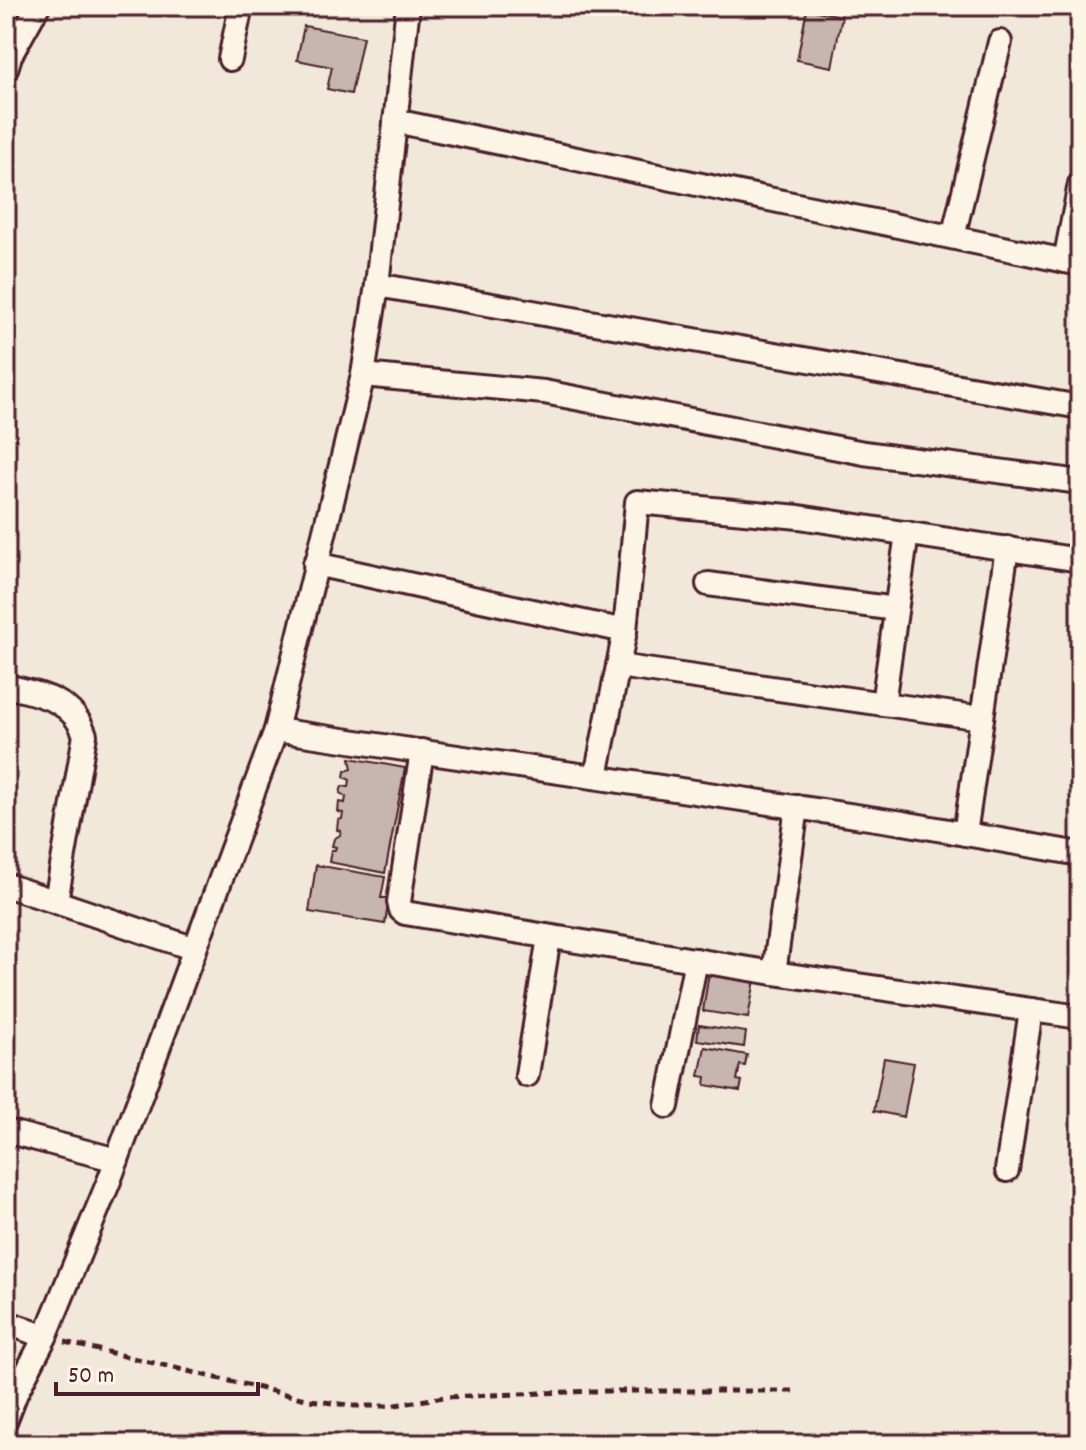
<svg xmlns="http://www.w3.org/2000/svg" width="1086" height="1450" viewBox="0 0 1086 1450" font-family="Dekko,sans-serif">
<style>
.building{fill:#c7b6af;stroke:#4a1f2b;stroke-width:2}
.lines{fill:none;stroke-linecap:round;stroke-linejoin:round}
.minor-casing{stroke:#4a1f2b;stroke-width:28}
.path{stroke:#4a1f2b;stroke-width:5;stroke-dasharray:8 6;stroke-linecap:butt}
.minor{stroke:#fcf5e5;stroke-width:22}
</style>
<rect width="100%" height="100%" fill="#f1e8da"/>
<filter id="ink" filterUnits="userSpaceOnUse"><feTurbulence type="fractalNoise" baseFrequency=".0125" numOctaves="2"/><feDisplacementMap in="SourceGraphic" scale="16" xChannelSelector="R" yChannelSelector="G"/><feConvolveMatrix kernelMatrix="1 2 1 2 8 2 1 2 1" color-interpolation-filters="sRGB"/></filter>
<g filter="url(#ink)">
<g class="building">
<polygon points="807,9 842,16 832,67 797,60"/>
<polygon points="304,26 363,37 351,94 327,89 332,67 297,60"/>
<polygon points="350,758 405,768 385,873 329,862 331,850 335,850 336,847 332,846 334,839 340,835 341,831 337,830 338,820 342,819 343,813 338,812 339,802 345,803 346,797 340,793 342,786 349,787 350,780 344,777 345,771 352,769"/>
<polygon points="316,865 385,877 381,898 389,898 385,924 309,912"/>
<polygon points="710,966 756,974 748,1018 703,1011"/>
<polygon points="699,1025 746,1032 744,1047 697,1040"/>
<polygon points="705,1047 747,1055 745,1066 740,1065 737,1080 742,1081 740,1091 705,1085 706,1077 699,1076"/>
<polygon points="884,1058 914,1063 904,1117 874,1111"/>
</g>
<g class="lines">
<defs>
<g id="minor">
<polyline points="230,59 241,6"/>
<polyline points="6,69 10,56 38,6"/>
<polyline points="395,121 1080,264"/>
<polyline points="953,237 1000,42"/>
<polyline points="1065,261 1080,184"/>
<polyline points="377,285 1080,407"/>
<polyline points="363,375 544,392 864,453 1080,482"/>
<polyline points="315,564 625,631"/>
<polyline points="708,584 896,609"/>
<polyline points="618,666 982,718"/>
<path d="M6,686C39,694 73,699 85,735L56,901"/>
<polyline points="883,704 907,533"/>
<polyline points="276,730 903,823 1080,854"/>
<polyline points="422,751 399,902 401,910 405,913 774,973 1080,1017"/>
<polyline points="596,776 625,631 637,502 799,517 1080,560"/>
<polyline points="965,834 1007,548"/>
<polyline points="6,885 195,949"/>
<polyline points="774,973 797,807"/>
<polyline points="527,1075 549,937"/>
<polyline points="667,1106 696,960"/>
<polyline points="6,1131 117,1160"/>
<polyline points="1007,1170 1031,1010"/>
<polyline points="6,1322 45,1337"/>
<polyline points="6,1419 16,1393 45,1337 109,1181 276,730 363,375 377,285 408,6"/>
</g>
</defs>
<use href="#minor" class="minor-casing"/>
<polyline class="path" points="65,1342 310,1400 355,1406 389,1406 444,1397 593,1391 796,1391"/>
<use href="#minor" class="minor"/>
</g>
</g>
<rect width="1086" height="1450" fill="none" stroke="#fcf5e5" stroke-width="32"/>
<rect x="16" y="16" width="1054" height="1418" fill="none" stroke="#4a1f2b" stroke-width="3" filter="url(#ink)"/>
<path d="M56 1382v12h202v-12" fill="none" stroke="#4a1f2b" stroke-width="4"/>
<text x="68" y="1382" font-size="24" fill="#4a1f2b" stroke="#fcf5e5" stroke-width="6" paint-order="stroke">50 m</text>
</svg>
